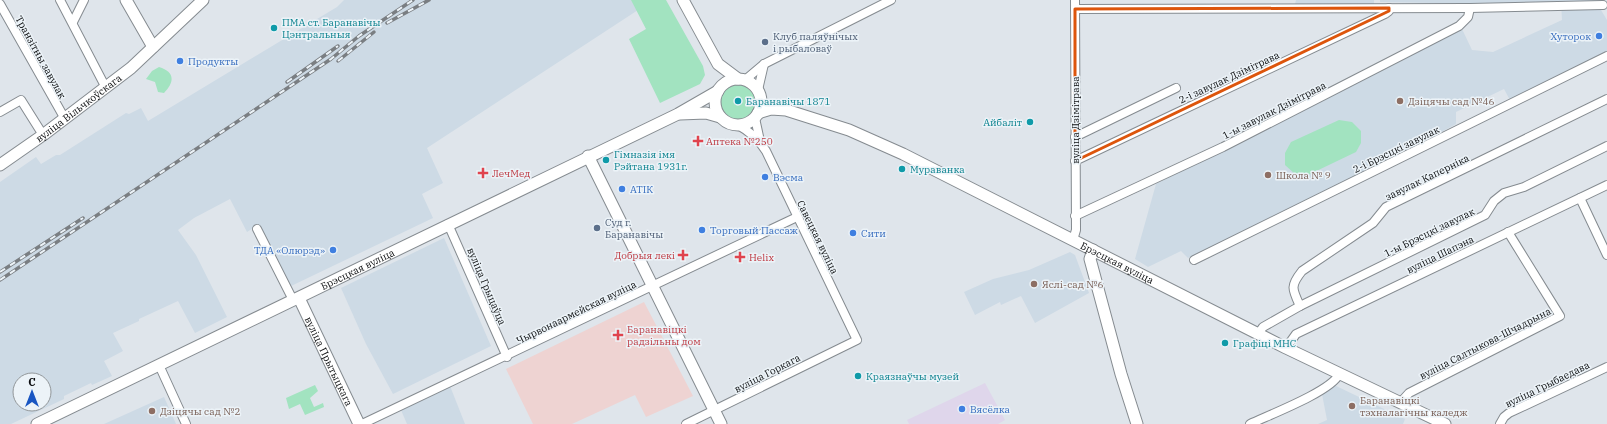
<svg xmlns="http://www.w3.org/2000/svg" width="1607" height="424" viewBox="0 0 1607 424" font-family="'IBM Plex Serif',serif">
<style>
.commercial{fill:#dfd6eb}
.built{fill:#cddae5;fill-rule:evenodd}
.medical{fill:#eed3d2}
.green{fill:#a2e3c0}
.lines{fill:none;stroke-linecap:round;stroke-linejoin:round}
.minor-casing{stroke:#858b90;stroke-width:10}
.major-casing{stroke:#858b90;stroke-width:13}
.minor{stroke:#fff;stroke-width:8}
.major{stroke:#fff;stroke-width:11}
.rail-casing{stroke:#7a7e82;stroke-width:3.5}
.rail{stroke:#ecf3f8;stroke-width:2;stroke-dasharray:6;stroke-linecap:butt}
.marked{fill:none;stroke:#dd550c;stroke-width:3;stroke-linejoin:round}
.culture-dot{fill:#0f9aa8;stroke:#ecf3f8;stroke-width:1.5}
.shop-dot{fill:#3f7fe0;stroke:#ecf3f8;stroke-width:1.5}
.service-dot{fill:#5c6f8a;stroke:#ecf3f8;stroke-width:1.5}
.education-dot{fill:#8d6e63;stroke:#ecf3f8;stroke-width:1.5}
.health-dot{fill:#e0444e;stroke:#ecf3f8;stroke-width:1.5}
.labels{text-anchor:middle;stroke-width:3;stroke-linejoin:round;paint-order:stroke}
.culture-label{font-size:10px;fill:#0d838f;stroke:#ecf3f8;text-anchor:start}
.service-label{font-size:10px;fill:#4e5e75;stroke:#ecf3f8;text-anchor:start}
.shop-label{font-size:10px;fill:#366cbe;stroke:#ecf3f8;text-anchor:start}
.street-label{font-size:10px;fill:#0a0c0e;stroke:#ecf3f8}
.education-label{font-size:10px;fill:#785e54;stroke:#ecf3f8;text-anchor:start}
.health-label{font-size:10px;fill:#be3a42;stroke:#ecf3f8;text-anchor:start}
</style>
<rect width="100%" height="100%" fill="#dfe5eb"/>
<polygon class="commercial" points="985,383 1005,420 998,424 909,424 907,420"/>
<g class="built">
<path d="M344,0H657L638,10L427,148L443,183L422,194L433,218L289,287L258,225L247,232L230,199L194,218L178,230L196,255L227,317L195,333L178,301L139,319V321L113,333L123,351L104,361L112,376L92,385L91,383L64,396V399L11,424H0V182L36,157L41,164L56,155H60L126,113L129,114L141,108L148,121L337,7ZM20,380H44V404H20Z"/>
<polygon points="1296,0 1374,0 1374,4 1295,4"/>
<polygon points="1380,0 1595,0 1607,20 1607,54 1511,102 1504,89 1456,112 1456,124 1381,165 1188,258 1181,251 1148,267 1135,259 1156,184 1423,47 1462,29 1472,50 1493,52 1562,20 1561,3 1436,3 1380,2"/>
<polygon points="444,238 491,346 393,394 366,344 341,288"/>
<polygon points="1070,252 1075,255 1089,293 1035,323 1021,296 1001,305 1000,302 975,315 964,292 993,279 1029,270"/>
<polygon points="1334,385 1405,419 1403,424 1318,424 1327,420 1322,394"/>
<polygon points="450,386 465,424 407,424 401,410"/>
<polygon points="164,397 176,424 104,424"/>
</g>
<polygon class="medical" points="644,302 693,396 646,417 635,395 572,424 533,424 506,369"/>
<g class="green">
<polygon points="631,0 666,0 703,66 705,75 700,84 660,103 629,39 646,29"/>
<path d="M159,67C176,72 174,83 164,93L158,92L155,82L146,79L152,71Z"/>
<circle cx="738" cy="102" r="18"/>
<polygon points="1339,120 1352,122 1361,131 1361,143 1356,152 1308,175 1295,174 1285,165 1285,153 1291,142"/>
<polygon points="315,385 318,391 310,398 314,407 323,403 324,407 305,415 300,404 289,409 286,398"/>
</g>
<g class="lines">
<defs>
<g id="minor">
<polyline points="60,0 106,88"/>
<polyline points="0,4 65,119"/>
<polyline points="1075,9 1470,8 1603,5"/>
<polyline points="73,22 84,0"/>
<polyline points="745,80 764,64 891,0"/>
<polyline points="758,90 764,64"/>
<polyline points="0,112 21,100 43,135"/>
<polyline points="755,118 760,141"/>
<polyline points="1075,137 1176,88"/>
<polyline points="1075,161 1385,14 1389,11 1389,8"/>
<polyline points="1580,198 1607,255"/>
<polyline points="1075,216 1223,147 1459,26 1468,17 1470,8"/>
<polyline points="448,224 507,357"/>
<polyline points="257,229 293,300"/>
<polyline points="1073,240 1076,230 1075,0"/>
<polyline points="1194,260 1607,56"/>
<path d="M1300,306C1292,289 1290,286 1302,271L1373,223L1386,207L1607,99"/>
<polyline points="1258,334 1263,327 1300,306 1485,215 1494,201 1504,193 1524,187 1607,146"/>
<polyline points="1286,348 1296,334 1607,185"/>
<polyline points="159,365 186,424"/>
<polyline points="1400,403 1409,393 1560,316 1508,232"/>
<polyline points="362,424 797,217"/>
<path d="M686,424L857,340L766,151C759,140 749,131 738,125"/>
<path d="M1250,424C1269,415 1332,391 1339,374"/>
<polyline points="1500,424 1504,417 1509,413 1607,367"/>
</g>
<g id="major">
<polyline points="126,0 153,47"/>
<polyline points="683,0 718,64 738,79"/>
<circle cx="738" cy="102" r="23"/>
<path id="s1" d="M758,113L771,109L786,110L849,130L903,154L1286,348L1445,424"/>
<polyline points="680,114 706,113 720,117"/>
<polyline points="588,156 721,424"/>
<path id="s2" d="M0,165L43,135L131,68L203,0"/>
<polyline points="1093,250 1090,259 1121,374 1137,424"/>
<path id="s3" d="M299,298L359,424"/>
<path id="s4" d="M37,424L678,114L718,91"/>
</g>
</defs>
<use href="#minor" class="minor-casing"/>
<use href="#major" class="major-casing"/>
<use href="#minor" class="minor"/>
<use href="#major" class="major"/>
<defs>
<g id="rail">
<polyline points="387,23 429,0"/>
<polyline points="338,61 374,32"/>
<polyline points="287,82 338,46"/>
<polyline points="0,272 83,218"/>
<polyline points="0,280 331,59 359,36 413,0"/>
</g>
</defs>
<use href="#rail" class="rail-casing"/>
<use href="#rail" class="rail"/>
</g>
<path class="marked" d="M1389,8V11L1075,161V9Z"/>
<g class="culture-dot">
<circle cx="274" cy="28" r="4"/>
<circle cx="738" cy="101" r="4"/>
<circle cx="1030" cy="122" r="4"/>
<circle cx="606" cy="160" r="4"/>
<circle cx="902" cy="169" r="4"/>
<circle cx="1225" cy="343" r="4"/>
<circle cx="858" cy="376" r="4"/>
</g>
<g class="shop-dot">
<circle cx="1599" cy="36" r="4"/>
<circle cx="180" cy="61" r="4"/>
<circle cx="765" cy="177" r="4"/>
<circle cx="622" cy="189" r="4"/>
<circle cx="702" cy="230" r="4"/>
<circle cx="853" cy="233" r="4"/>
<circle cx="333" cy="250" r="4"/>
<circle cx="962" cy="409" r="4"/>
</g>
<g class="service-dot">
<circle cx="765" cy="42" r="4"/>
<circle cx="597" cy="228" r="4"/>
</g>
<g class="education-dot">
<circle cx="1400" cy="101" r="4"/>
<circle cx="1268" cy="175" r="4"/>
<circle cx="1034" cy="284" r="4"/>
<circle cx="1352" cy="406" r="4"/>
<circle cx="152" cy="411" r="4"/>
</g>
<g class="health-dot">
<path d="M696 135h4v4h4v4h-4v4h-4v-4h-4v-4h4z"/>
<path d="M481 167h4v4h4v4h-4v4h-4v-4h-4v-4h4z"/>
<path d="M681 249h4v4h4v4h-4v4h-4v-4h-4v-4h4z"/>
<path d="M738 251h4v4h4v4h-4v4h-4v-4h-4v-4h4z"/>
<path d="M616 329h4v4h4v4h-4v4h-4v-4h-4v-4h4z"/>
</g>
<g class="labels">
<g class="culture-label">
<text x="282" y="26">ПМА ст. Баранавічы<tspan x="282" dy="12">Цэнтральныя</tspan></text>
<text x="746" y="105">Баранавічы 1871</text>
<text x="1022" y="126" text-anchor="end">Айбаліт</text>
<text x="614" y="158">Гімназія імя<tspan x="614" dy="12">Рэйтана 1931г.</tspan></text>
<text x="910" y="173">Мураванка</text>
<text x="1233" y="347">Графіці МНС</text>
<text x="866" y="380">Краязнаўчы музей</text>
</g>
<g class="service-label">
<text x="773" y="40">Клуб паляўнічых<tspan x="773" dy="12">і рыбаловаў</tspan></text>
<text x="605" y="226">Суд г.<tspan x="605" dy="12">Баранавічы</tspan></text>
</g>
<g class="shop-label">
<text x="1591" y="40" text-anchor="end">Хуторок</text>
<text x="188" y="65">Продукты</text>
<text x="773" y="181">Вэсма</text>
<text x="630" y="193">АТІК</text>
<text x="710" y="234">Торговый Пассаж</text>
<text x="861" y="237">Сити</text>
<text x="325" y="254" text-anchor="end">ТДА «Олюрэд»</text>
<text x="970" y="413">Вясёлка</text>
</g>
<g class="street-label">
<text transform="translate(41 57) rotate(61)" y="4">Транзітны завулак</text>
<text transform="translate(1229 77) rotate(-25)" y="4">2-і завулак Дзімітрава</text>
<text dy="4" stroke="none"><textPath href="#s2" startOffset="97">вуліца Вільчкоўскага</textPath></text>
<text transform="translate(1274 110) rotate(-27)" y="4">1-ы завулак Дзімітрава</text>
<text transform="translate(1075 120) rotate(-90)" y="4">вуліца Дзімітрава</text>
<text transform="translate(1396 149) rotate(-26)" y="4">2-і Брэсцкі завулак</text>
<text transform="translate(1427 177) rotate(-26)" y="4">завулак Каперніка</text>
<text transform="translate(1429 232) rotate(-26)" y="4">1-ы Брэсцкі завулак</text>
<text transform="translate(818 237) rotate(64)" y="4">Савецкая вуліца</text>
<text transform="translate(1440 254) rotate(-26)" y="4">вуліца Шапэна</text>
<text dy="4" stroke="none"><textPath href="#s1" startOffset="394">Брэсцкая вуліца</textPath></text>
<text dy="4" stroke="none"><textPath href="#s4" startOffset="356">Брэсцкая вуліца</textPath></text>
<text transform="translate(487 286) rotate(67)" y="4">вуліца Грыцаўца</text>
<text transform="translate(576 312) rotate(-26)" y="4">Чырвонаармейская вуліца</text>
<text transform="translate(1485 343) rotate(-27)" y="4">вуліца Салтыкова-Шчадрына</text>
<text dy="4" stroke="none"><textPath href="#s3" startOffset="70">вуліца Прытыцкага</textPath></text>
<text transform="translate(767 373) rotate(-27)" y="4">вуліца Горкага</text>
<text transform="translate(1547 384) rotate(-26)" y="4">вуліца Грыбаедава</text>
</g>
<g class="education-label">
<text x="1408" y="105">Дзіцячы сад №46</text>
<text x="1276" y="179">Школа № 9</text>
<text x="1042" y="288">Яслі-сад №6</text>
<text x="1360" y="404">Баранавіцкі<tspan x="1360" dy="12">тэхналагічны каледж</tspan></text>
<text x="160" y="415">Дзіцячы сад №2</text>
</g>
<g class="health-label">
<text x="706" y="145">Аптека №250</text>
<text x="492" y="177">ЛечМед</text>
<text x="675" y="259" text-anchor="end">Добрыя лекі</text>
<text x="749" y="261">Helix</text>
<text x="627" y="333">Баранавіцкі<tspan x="627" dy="12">радзільны дом</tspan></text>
</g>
</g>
<g transform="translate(32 392)"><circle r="19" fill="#ecf3f8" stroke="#92979a"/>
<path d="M0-3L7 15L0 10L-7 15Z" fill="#1956c2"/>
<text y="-6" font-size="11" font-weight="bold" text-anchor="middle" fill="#0a0c0e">С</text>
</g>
</svg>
